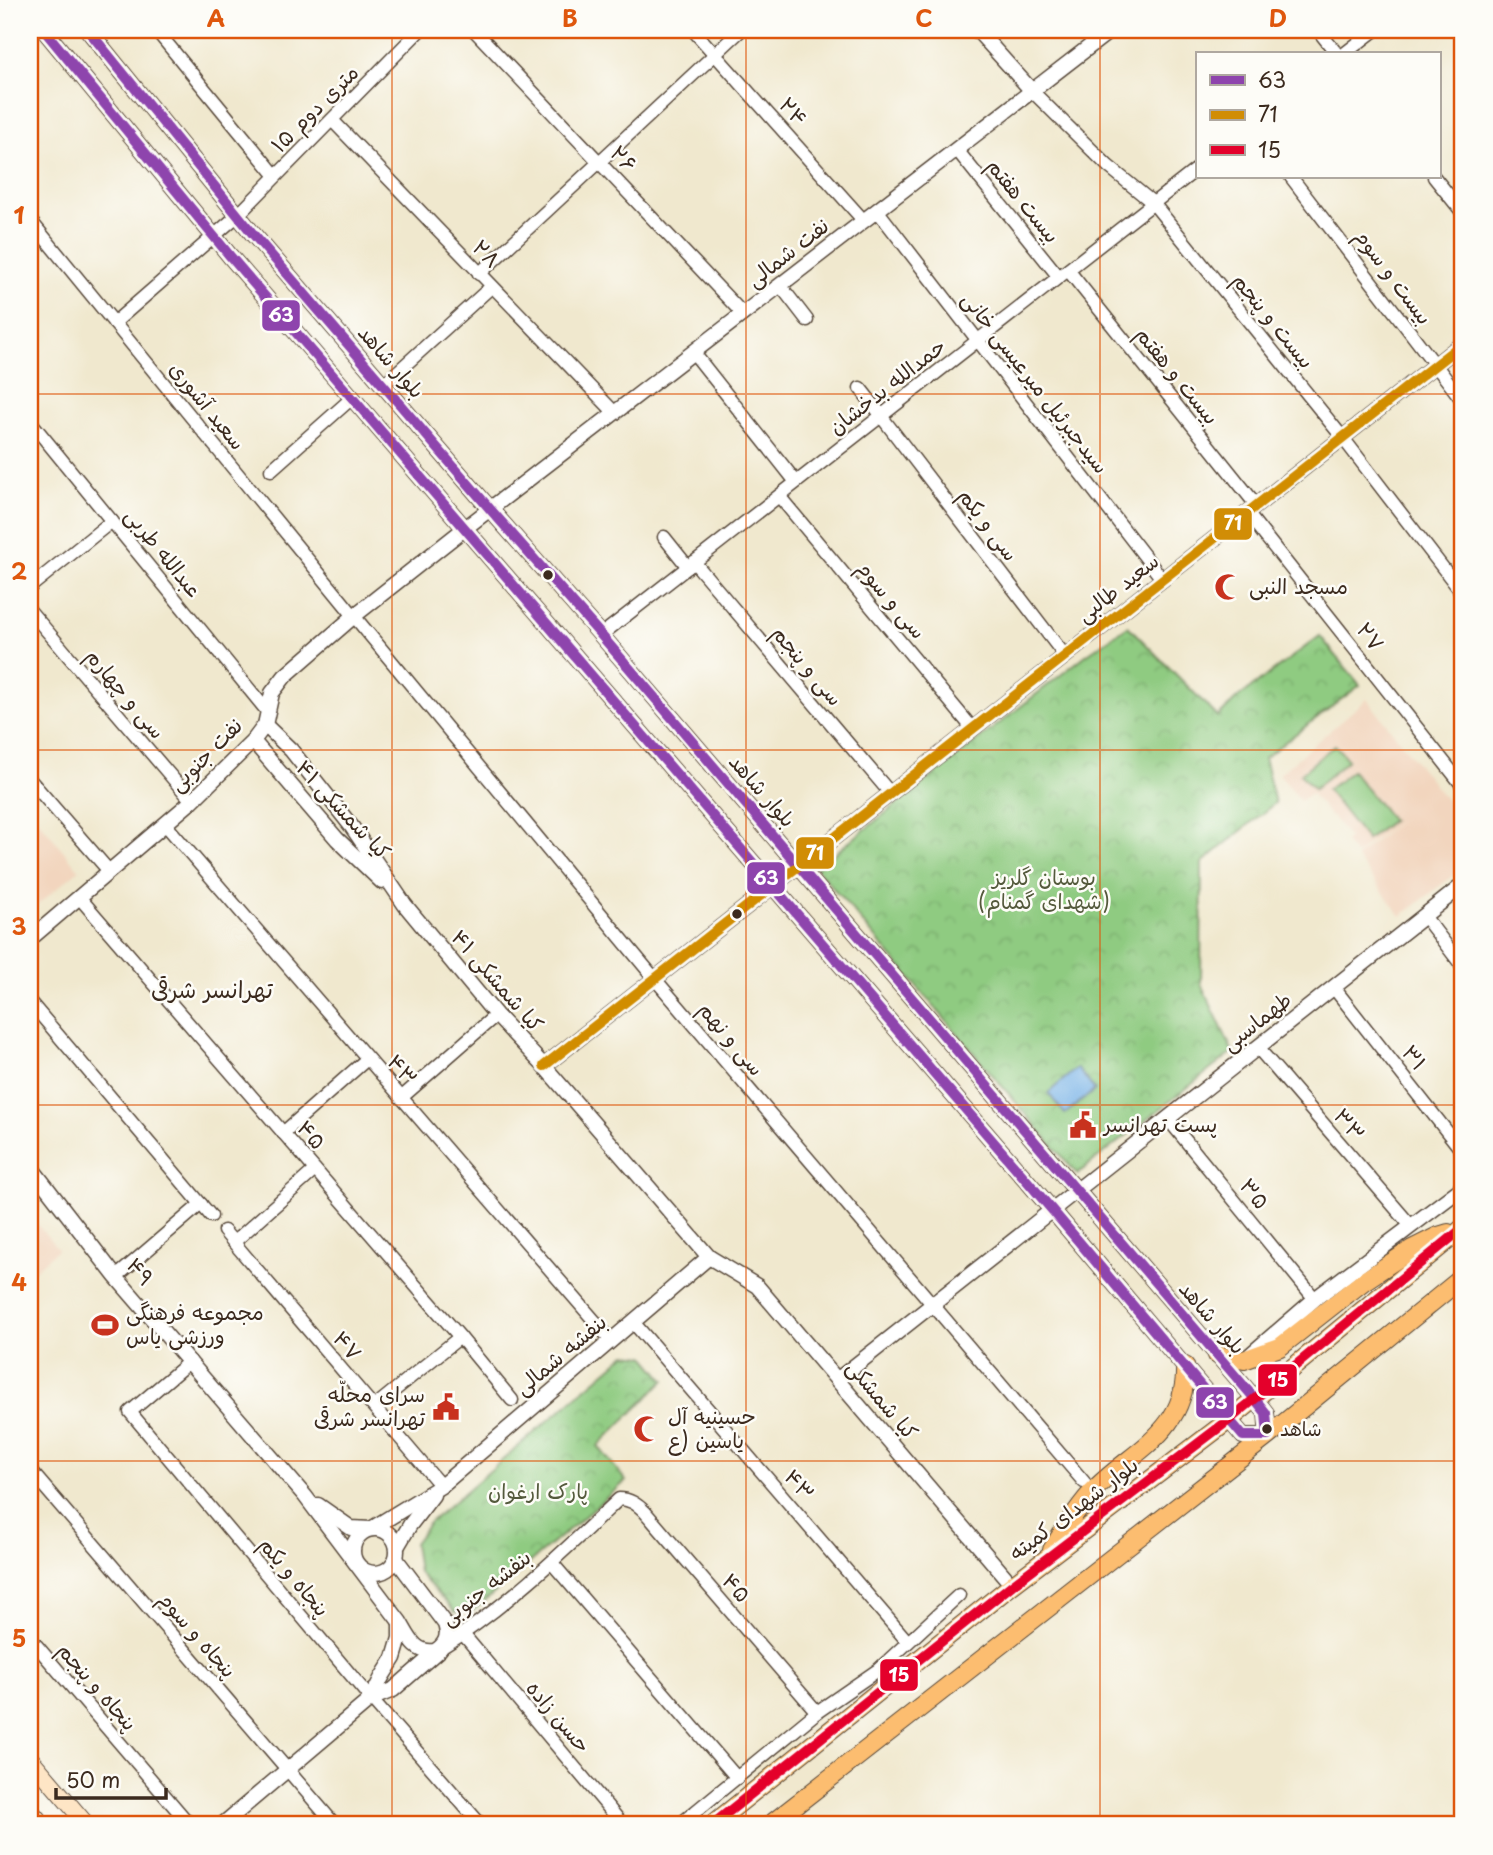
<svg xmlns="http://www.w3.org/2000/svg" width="1493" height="1855" viewBox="0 0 1493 1855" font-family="'Playpen Sans','Playpen Sans Arabic',sans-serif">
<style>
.built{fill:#f2d5be}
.green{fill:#8fcb81;stroke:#657a50;stroke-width:2}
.park{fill:url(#park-crowns);stroke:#657a50;stroke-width:2}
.water{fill:#77b2e8;stroke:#596e83;stroke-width:2}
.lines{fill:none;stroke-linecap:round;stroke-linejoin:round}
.minor-casing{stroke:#564638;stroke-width:15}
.tertiary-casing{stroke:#564638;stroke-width:17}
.secondary-casing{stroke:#564638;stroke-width:18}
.primary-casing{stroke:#564638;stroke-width:20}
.minor{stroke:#fff;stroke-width:12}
.tertiary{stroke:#fff;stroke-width:14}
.secondary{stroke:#fee5c5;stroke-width:16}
.primary{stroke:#fcbd6f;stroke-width:18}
.bus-1-casing{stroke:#fdfcf7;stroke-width:16}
.bus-2-casing{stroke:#fdfcf7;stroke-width:16}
.bus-3-casing{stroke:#fdfcf7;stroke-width:16}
.bus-1{stroke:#8e44ad;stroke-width:10}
.bus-2{stroke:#d18d06;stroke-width:10}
.bus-3{stroke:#e4002b;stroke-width:10}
.grid{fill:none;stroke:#df570d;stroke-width:2;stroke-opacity:0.55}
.bus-dot{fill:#3b2a1e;stroke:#fdfcf7;stroke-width:2.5}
.labels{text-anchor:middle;stroke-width:5;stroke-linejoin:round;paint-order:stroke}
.bus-label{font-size:19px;fill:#3b2a1e;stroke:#fdfcf7;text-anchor:start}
.street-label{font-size:21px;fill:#3b2a1e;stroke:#fdfcf7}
.poi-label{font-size:21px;fill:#3b2a1e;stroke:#fdfcf7;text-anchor:start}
.park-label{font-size:21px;fill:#545a3c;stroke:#fdfcf7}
.neighbourhood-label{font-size:23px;fill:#3b2a1e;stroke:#fdfcf7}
.line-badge{stroke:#fdfcf7;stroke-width:2.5}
.badge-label{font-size:19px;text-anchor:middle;font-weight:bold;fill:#fff}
.neatline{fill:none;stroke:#df570d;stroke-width:2.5}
.grid-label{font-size:23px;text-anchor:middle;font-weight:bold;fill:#df570d}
</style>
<defs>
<pattern id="park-crowns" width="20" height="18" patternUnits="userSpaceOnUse" patternTransform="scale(1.75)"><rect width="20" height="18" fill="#8fcb81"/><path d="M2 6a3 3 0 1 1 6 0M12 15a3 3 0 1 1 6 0" fill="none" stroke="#7cae6f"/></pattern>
</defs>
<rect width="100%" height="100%" fill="#fdfcf7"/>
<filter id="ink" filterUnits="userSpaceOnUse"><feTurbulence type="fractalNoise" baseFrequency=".0143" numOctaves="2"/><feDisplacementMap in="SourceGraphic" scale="14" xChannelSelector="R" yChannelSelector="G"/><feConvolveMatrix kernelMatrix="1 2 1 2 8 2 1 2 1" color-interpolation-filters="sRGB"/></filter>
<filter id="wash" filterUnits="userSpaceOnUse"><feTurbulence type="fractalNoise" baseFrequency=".00686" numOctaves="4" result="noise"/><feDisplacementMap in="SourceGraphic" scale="28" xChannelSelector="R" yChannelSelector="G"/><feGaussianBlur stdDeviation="1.57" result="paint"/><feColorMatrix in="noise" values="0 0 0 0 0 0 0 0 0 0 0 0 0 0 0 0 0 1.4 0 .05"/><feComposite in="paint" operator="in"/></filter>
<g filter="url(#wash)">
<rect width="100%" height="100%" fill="#f0e8ce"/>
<g class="built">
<polygon points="1367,699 1463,822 1463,868 1401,916 1356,857 1406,816 1355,855 1345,842 1349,838 1333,817 1331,817 1311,793 1300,801 1279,774"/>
<polygon points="30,810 79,870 30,911"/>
<polygon points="30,1216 58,1249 30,1274"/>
</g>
<g class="green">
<polygon points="1335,745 1348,760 1314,789 1300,774"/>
<polygon points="1352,771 1392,820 1367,840 1327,790"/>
</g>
<g class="park">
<polygon points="1128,626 1218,717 1235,700 1320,636 1360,685 1264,758 1275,803 1202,863 1201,984 1233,1052 1077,1174 816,868 1086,655"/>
<polygon points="626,1354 645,1356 665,1380 598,1446 626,1481 473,1611 455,1612 418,1572 414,1543 429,1523"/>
</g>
<polygon class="water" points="1077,1068 1095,1090 1065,1114 1048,1093"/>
</g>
<g filter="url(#ink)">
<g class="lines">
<defs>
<g id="minor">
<polyline points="156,30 276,176"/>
<polyline points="474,30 743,314"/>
<polyline points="693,30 864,221"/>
<polyline points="1318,30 1337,54"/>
<polyline points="1344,54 1375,30"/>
<polyline points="1032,91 1108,166 1153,203 1343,438 1463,594"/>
<polyline points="332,120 615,413"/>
<polyline points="957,150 1059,277"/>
<polyline points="1291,177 1463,401"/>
<polyline points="1434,177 1463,213"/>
<polyline points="877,210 1163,580"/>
<polyline points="30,220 354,616 655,979 1084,1482"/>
<polyline points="1068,270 1257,506"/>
<polyline points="479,274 741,30"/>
<polyline points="780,285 807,320"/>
<polyline points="114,323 238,215 420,30"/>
<polyline points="693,352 796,482"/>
<polyline points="383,385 491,287"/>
<polyline points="860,388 882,416"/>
<polyline points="881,416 1065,656"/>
<polyline points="30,421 267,711"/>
<polyline points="271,470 352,398"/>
<polyline points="779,496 973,729"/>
<polyline points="1247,513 1463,786"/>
<polyline points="664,537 688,567"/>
<polyline points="694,562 891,794"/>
<polyline points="30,587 112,521"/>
<polyline points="30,611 192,801"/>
<polyline points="601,635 1197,169"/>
<polyline points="30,780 109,871"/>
<polyline points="165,824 611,1340"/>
<polyline points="79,897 460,1337 512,1400"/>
<polyline points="1424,916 1463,967"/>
<polyline points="1334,988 1463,1152"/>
<polyline points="30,1002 211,1216"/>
<polyline points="1258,1048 1411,1226"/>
<polyline points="401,1098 496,1015"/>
<polyline points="1168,1119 1310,1293"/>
<polyline points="283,1133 367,1059"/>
<polyline points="224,1231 441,1486"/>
<polyline points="234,1242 315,1170"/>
<polyline points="116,1277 201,1204"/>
<polyline points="633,1322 908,1642"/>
<polyline points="190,1361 130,1412 371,1699 481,1825"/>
<polyline points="374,1407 460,1337"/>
<polyline points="30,1470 335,1825"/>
<polyline points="552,1563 737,1778"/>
<polyline points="463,1634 623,1825"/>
<polyline points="30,1638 190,1825"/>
<path d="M441,1648C505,1608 564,1551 619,1499C630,1499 637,1504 645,1512L817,1712"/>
<polyline points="679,1825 817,1712 878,1670 959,1595"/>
</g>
<g id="tertiary">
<polyline points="977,30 1032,91"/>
<polyline points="265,725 291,750 352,827 405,905 496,1015 544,1066 709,1257 757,1286 1012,1585"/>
<polyline points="253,741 337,839 382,882"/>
<polyline points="30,939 192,801 253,741 265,725 272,693 285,676 354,616 464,529 1111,30"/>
<polyline points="544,1066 1463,343"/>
<path d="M30,1166L116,1277L305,1496L400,1622C409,1637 415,1654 435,1651C446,1644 449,1636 445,1624L396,1559"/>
<polyline points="1250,1355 1316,1298 1463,1187"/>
<polyline points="837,1380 1463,885"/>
<polyline points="318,1505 351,1528 371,1529 441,1486 709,1257"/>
<circle cx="375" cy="1551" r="22"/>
<polyline points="397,1547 410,1525 433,1495"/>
<polyline points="371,1699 382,1677 394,1658 400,1638 400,1623"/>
<polyline points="222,1825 371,1699 393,1690 440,1649"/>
</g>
<g id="secondary">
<polyline points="44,30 230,256 1053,1211 1243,1436 1268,1436 1266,1413 1255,1399 601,635 490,509 253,234 88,30"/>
<polyline points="30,1758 87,1825"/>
<polyline points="30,1810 43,1825"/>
</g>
<g id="primary">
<polyline points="1217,1355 1244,1360 1280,1347 1364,1281 1412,1249 1438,1236 1448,1233"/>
<path d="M1052,1550C1064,1530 1076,1510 1092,1492C1129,1452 1188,1433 1185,1366"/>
<polyline points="712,1825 1012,1585 1229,1420 1463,1228"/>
<polyline points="770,1825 1268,1436 1463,1277"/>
</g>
</defs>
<use href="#minor" class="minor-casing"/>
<use href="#tertiary" class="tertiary-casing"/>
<use href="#secondary" class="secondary-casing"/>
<use href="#primary" class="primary-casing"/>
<use href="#minor" class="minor"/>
<use href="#tertiary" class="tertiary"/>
<use href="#secondary" class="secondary"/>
<use href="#primary" class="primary"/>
<defs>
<polyline id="bus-1" points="44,30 230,256 1053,1211 1243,1436 1268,1436 1266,1413 1255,1399 601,635 490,509 253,234 88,30"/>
<polyline id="bus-2" points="544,1066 1463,343"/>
<polyline id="bus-3" points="712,1825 1012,1585 1229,1420 1463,1228"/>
</defs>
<use href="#bus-1" class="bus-1-casing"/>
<use href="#bus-2" class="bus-2-casing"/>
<use href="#bus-3" class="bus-3-casing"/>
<use href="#bus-1" class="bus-1"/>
<use href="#bus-2" class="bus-2"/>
<use href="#bus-3" class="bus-3"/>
</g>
</g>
<path class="grid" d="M392,30V1825M746,30V1825M1100,30V1825M30,394H1463M30,750H1463M30,1105H1463M30,1461H1463"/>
<defs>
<symbol id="mosque-bare" viewBox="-9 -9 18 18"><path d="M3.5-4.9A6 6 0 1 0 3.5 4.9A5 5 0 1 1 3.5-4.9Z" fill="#c8321e" stroke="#fdfcf7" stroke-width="2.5" paint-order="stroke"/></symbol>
<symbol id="civic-bare" viewBox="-9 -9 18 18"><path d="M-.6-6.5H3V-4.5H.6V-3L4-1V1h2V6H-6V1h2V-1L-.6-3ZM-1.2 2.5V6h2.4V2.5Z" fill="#c8321e" stroke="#fdfcf7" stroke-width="2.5" paint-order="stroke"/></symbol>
<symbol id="stadium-bare" viewBox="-9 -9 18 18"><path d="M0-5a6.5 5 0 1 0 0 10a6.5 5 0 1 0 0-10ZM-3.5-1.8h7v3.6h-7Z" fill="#c8321e" stroke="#fdfcf7" stroke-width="2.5" paint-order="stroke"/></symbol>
</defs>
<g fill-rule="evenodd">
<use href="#mosque-bare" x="1209" y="568" width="38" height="38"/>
<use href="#civic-bare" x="1064" y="1106" width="38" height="38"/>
<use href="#stadium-bare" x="86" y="1306" width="38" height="38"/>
<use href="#civic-bare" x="427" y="1388" width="38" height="38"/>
<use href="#mosque-bare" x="628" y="1410" width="38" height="38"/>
</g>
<g class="bus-dot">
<circle cx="548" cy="575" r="6"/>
<circle cx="737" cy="914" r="6"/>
<circle cx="1267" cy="1429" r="6"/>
</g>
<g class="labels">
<g class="bus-label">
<text x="1280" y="1436">شاهد</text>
</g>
<g class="street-label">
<text transform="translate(315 109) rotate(-45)" y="7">۱۵ متری دوم</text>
<text transform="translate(793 112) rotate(48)" y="7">۲۴</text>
<text transform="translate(623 159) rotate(47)" y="7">۲۶</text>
<text transform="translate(1023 201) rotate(51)" y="7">بیست هفتم</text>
<text transform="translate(788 253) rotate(-38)" y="7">نفت شمالی</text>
<text transform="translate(486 254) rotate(46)" y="7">۲۸</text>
<text transform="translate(1393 277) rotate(53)" y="7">بیست و سوم</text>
<text transform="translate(1273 321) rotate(51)" y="7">بیست و پنجم</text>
<text transform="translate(391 362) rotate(49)" y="7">بلوار شاهد</text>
<text transform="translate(1177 376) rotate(51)" y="7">بیست و هفتم</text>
<text transform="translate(1035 383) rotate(52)" y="7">سیدجبرئیل میرعیسی خانی</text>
<text transform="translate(887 387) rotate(-38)" y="7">حمدالله بدخشان</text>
<text transform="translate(207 406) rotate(51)" y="7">سعید آشوری</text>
<text transform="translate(988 525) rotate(53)" y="7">سی و یکم</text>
<text transform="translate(163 553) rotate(51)" y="7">عبدالله طربی</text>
<text transform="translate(1118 588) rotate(-38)" y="7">سعید طالبی</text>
<text transform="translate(891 600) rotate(50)" y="7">سی و سوم</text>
<text transform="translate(1370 637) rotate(52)" y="7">۲۷</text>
<text transform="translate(807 666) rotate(50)" y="7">سی و پنجم</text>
<text transform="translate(125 694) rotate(50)" y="7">سی و چهارم</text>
<text transform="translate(206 755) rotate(-45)" y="7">نفت جنوبی</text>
<text transform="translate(762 791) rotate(49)" y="7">بلوار شاهد</text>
<text transform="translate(343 810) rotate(47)" y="7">کیا شمشکی ۴۱</text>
<text transform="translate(497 981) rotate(49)" y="7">۴۱ کیا شمشکی</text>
<text transform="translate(1257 1022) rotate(-38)" y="7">طهماسبی</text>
<text transform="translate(731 1039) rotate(50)" y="7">سی و نهم</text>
<text transform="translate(1414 1058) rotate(52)" y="7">۳۱</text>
<text transform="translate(402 1070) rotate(49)" y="7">۴۳</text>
<text transform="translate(1349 1125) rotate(50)" y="7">۳۳</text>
<text transform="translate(311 1135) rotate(49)" y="7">۴۵</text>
<text transform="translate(1254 1194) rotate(51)" y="7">۳۵</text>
<text transform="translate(140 1272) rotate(50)" y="7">۴۹</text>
<text transform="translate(1212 1318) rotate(49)" y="7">بلوار شاهد</text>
<text transform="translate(347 1346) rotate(50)" y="7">۴۷</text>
<text transform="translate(561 1355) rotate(-40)" y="7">بنفشه شمالی</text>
<text transform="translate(882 1400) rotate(50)" y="7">کیا شمشکی</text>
<text transform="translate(799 1485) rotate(49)" y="7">۴۳</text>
<text transform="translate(1074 1509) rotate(-37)" y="7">بلوار شهدای کمیته</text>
<text transform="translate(294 1577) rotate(50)" y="7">پنجاه و یکم</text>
<text transform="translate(486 1588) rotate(-38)" y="7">بنفشه جنوبی</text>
<text transform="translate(736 1588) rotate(49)" y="7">۴۵</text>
<text transform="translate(197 1635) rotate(49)" y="7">پنجاه و سوم</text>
<text transform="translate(97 1687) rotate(49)" y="7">پنجاه و پنجم</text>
<text transform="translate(558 1717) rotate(50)" y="7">حسن زاده</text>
</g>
<g class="poi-label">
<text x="1249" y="594">مسجد النبی</text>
<text x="1104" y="1132">پست تهرانسر</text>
<text x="126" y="1320">مجموعه فرهنگی<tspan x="126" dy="24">ورزشی یاس</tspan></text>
<text x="425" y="1402" text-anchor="end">سرای محلّه<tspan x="425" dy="24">تهرانسر شرقی</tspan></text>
<text x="668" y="1424">حسینیه آل<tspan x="668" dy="24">یاسین (ع</tspan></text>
</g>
<g class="park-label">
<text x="1044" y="885">بوستان گلریز<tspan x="1044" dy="24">(شهدای گمنام)</tspan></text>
<text x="538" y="1499">پارک ارغوان</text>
</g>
<g class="neighbourhood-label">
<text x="212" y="998">تهرانسر شرقی</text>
</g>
</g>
<g class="line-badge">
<rect x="261" y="299" width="40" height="33" rx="7" fill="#8e44ad"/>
<rect x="1213" y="507" width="40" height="34" rx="7" fill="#d18d06"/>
<rect x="795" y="836" width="40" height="34" rx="7" fill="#d18d06"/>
<rect x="746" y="861" width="40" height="34" rx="7" fill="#8e44ad"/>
<rect x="1257" y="1363" width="41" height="34" rx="7" fill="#e4002b"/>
<rect x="1195" y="1386" width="40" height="33" rx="7" fill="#8e44ad"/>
<rect x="879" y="1658" width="40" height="34" rx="7" fill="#e4002b"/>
</g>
<g class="badge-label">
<text x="281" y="322">63</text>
<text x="1233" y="530">71</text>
<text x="815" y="860">71</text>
<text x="766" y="885">63</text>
<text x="1278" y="1387">15</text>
<text x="1215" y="1409">63</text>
<text x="899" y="1682">15</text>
</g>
<rect width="1493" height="1855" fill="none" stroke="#fdfcf7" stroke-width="77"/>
<rect x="1196" y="52" width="245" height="126" fill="#fdfcf7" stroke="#afa8a0" stroke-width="2"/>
<rect x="1210" y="75" width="35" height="10" fill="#8e44ad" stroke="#afa8a0" stroke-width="2"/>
<text x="1258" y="88" font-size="21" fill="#3b2a1e">63</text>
<rect x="1210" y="110" width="35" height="10" fill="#d18d06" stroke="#afa8a0" stroke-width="2"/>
<text x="1258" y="122" font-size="21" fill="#3b2a1e">71</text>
<rect x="1210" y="145" width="35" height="10" fill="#e4002b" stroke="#afa8a0" stroke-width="2"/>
<text x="1258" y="158" font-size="21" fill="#3b2a1e">15</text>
<path d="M56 1788v10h110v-10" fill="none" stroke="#3b2a1e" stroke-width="3.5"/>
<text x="66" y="1788" font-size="21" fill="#3b2a1e" stroke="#fdfcf7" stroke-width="5" paint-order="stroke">50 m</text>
<rect x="38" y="38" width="1416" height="1778" class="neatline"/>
<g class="grid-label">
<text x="216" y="27">A</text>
<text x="570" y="27">B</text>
<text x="924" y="27">C</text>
<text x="1278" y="27">D</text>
<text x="19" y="224">1</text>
<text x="19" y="580">2</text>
<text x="19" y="935">3</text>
<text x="19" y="1291">4</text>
<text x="19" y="1647">5</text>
</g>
</svg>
